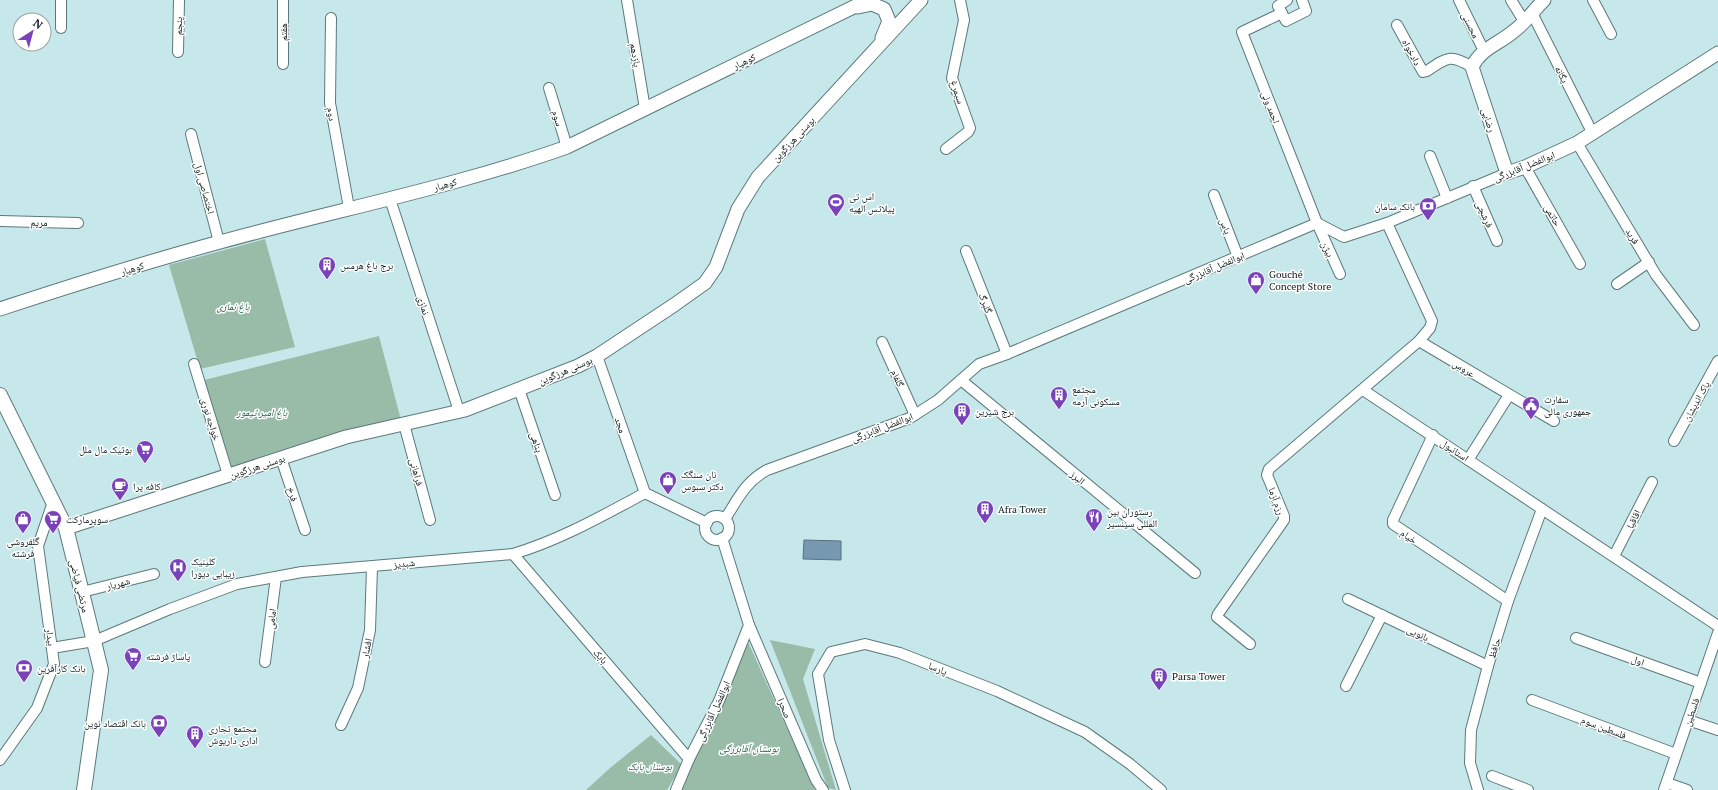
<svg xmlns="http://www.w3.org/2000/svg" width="1718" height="790" viewBox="0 0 1718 790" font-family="'PT Serif','Noto Naskh Arabic',serif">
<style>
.green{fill:#99bca9}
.water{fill:#7798b1;stroke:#567182}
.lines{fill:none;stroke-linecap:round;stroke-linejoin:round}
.minor-casing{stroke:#5b797b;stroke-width:12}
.tertiary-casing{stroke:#5b797b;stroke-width:15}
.secondary-casing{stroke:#5b797b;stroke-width:16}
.minor{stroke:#fff;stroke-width:10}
.tertiary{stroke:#fff;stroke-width:13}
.secondary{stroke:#fff;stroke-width:14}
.labels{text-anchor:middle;stroke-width:3;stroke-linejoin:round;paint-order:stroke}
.street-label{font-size:10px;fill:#0a1616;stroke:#fff}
.poi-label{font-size:10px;fill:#0a1616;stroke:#fff;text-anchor:start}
.park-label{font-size:10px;font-style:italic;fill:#195c3f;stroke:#fff}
</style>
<rect width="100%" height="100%" fill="#c7e8ea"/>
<g class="green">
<polygon points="265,239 295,347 200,369 169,265"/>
<polygon points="379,336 401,420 232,469 204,380"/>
<polygon points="770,640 815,649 803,679 836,790 828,788"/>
<polygon points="748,642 815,790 682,790 695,759 725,701"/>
<polygon points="651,735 682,765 667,790 586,790 610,768"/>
</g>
<polygon class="water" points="804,540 841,541 841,560 803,559"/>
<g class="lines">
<defs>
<g id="minor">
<polyline points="627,0 645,109"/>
<polyline points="1287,0 1278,6 1286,21 1306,11 1302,0"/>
<polyline points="1459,0 1484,51"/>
<polyline points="1511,0 1524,21"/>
<polyline points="1593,0 1611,34"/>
<polyline points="1282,13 1242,32 1317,223 1340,274"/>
<polyline points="1532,13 1593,134"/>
<polyline points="331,18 330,103 349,208"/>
<path d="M1397,25L1423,72L1427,71C1447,57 1451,54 1472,67"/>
<polyline points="61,28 61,0"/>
<polyline points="178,52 179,0"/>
<polyline points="283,64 283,0"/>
<polyline points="549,88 567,147"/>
<polyline points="191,134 219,242"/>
<polyline points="1577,143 1656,275 1694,325"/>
<polyline points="946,149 968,132 970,128 952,78 964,20 960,0"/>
<polyline points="1430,156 1447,198"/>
<polyline points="1525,167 1580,264"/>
<polyline points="1473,186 1497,241"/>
<polyline points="1214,195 1238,257"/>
<polyline points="390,199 459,411"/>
<polyline points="0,221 78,223"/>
<polyline points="966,251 1007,354"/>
<polyline points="1617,284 1649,262"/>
<polyline points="1419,341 1554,421"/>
<polyline points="882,342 915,415"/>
<polyline points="597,356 645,493"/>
<polyline points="194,364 228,475"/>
<polyline points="961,380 1195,573"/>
<polyline points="519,389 555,495"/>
<polyline points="1363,390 1718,626"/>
<polyline points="404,424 430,520"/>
<polyline points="1433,435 1393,520 1393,524 1508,601"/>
<polyline points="1674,441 1718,361"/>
<polyline points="281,458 305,530"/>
<polyline points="1468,460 1509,395"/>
<polyline points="645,493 707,523"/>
<circle cx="717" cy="528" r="12"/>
<path d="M725,519C738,499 745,482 767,470L910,418L938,400L979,364L1007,354L1317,223L1344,237L1387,223L1507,173"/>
<polyline points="513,554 689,759"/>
<polyline points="1614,556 1652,482"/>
<polyline points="82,592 154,574"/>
<polyline points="1348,599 1488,666"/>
<polyline points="749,625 816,780 823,790"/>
<polyline points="1576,638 1701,683"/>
<polyline points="1250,644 1217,617 1218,614 1284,520 1284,516 1267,475 1269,469 1419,341 1430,328 1432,321 1387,223"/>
<path d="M52,648L94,641L170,609L237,584L302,572L513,554C560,540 602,516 645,493"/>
<polyline points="265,662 276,577"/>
<polyline points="1346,686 1382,615"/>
<polyline points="1532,700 1676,754"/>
<polyline points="1688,720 1718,730"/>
<polyline points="341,725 358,688 370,630 372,567"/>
<polyline points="0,760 37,708 54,664 38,546 53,502"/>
<polyline points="1492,776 1528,790"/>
<polyline points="1667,783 1687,790"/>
<polyline points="676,790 689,759 719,701 749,625 722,538"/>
<polyline points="845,790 829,740 818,674 831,652 865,644 900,653 997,691 1085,732 1130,764 1161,790"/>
<polyline points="1478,790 1470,763 1471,730 1488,666 1508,601 1542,509"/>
<polyline points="1664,790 1718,633"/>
</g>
<g id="tertiary">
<path d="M1544,0C1534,10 1525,23 1514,31C1499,44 1481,48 1472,67L1507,173L1525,167L1577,143L1718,53"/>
<polyline points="858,7 872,4 884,9 889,21 882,38"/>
<path d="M0,309C73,285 146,262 220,242C336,210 454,187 567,147L868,0"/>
<polyline points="66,528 346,437 465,410 578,366 597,356 674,305 705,283 716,267 738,209 758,177 921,0"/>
</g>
<polyline id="secondary" points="0,395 66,528 101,670 84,790"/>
</defs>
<use href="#minor" class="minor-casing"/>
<use href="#tertiary" class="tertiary-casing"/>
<use href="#secondary" class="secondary-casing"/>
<use href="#minor" class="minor"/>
<use href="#tertiary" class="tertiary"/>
<use href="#secondary" class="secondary"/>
</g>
<defs>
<symbol id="stadium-pin" viewBox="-11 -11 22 30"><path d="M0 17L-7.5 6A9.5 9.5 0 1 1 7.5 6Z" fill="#7942b8" stroke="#fff"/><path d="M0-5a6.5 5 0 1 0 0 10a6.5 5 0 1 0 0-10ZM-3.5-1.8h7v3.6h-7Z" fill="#fff"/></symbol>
<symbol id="bank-pin" viewBox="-11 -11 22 30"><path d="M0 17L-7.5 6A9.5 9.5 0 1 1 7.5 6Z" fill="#7942b8" stroke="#fff"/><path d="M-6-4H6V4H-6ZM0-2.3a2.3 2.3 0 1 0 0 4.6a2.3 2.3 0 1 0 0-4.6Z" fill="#fff"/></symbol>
<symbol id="building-pin" viewBox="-11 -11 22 30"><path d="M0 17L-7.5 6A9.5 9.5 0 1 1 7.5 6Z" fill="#7942b8" stroke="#fff"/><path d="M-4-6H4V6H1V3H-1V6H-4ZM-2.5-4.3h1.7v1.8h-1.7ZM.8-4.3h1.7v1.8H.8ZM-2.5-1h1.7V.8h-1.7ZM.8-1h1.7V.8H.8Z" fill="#fff"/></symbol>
<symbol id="shop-pin" viewBox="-11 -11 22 30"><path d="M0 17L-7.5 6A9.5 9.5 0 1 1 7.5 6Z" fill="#7942b8" stroke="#fff"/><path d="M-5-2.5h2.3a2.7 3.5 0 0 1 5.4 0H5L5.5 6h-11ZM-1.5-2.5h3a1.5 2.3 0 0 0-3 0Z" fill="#fff"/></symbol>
<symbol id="civic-pin" viewBox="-11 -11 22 30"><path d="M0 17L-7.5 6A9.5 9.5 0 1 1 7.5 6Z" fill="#7942b8" stroke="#fff"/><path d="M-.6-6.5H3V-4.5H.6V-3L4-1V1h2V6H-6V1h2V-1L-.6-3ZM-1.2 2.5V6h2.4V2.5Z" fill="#fff"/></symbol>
<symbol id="supermarket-pin" viewBox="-11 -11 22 30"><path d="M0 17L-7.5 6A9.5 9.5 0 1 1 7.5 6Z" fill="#7942b8" stroke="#fff"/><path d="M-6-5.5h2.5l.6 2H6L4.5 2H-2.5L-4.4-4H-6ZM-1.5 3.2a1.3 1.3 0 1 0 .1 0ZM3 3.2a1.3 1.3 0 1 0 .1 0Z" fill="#fff"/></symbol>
<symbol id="cafe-pin" viewBox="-11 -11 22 30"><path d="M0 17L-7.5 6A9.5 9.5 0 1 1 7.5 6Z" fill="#7942b8" stroke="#fff"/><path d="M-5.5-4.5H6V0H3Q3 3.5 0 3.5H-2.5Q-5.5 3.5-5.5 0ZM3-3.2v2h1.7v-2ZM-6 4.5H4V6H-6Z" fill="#fff"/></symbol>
<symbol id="restaurant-pin" viewBox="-11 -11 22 30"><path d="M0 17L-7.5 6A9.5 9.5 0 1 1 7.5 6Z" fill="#7942b8" stroke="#fff"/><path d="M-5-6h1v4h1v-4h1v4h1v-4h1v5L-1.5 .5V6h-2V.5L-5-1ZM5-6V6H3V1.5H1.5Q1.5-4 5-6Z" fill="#fff"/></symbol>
<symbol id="hospital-pin" viewBox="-11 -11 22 30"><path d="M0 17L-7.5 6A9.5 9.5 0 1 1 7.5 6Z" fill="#7942b8" stroke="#fff"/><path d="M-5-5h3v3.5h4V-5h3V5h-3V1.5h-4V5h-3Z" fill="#fff"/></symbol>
</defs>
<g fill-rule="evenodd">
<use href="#stadium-pin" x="826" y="192" width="20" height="27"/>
<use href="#bank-pin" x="1418" y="196" width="20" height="27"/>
<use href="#building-pin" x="317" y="255" width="20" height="27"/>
<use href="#shop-pin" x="1246" y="270" width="20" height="27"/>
<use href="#building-pin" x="1049" y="385" width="20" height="27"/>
<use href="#civic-pin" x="1521" y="395" width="20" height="27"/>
<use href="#building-pin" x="952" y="401" width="20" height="27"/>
<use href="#supermarket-pin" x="135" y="439" width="20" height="27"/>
<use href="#shop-pin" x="658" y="470" width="20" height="27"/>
<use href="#cafe-pin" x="110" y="476" width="20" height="27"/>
<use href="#building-pin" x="975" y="499" width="20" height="27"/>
<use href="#restaurant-pin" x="1084" y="507" width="20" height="27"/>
<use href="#shop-pin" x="13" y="509" width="20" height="27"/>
<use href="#supermarket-pin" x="43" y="509" width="20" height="27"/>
<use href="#hospital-pin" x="168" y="557" width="20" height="27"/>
<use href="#supermarket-pin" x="123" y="646" width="20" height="27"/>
<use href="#bank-pin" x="14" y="658" width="20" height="27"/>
<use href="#building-pin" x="1149" y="666" width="20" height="27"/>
<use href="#bank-pin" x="149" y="713" width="20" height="27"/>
<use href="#building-pin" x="185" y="724" width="20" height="27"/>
</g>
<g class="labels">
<g class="street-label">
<text transform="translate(1471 25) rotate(64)" y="4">محسنی</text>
<text transform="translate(178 26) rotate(-89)" y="4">پنجم</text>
<text transform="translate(283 32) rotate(-90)" y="4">هفتم</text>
<text transform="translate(1412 52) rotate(62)" y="4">دادخواه</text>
<text transform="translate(636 55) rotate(80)" y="4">یازدهم</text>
<text transform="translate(744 61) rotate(-26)" y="4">کوهیار</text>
<text transform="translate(1562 74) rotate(63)" y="4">یگانه</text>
<text transform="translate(958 92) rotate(71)" y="4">سیمرغ</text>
<text transform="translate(1271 107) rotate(69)" y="4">احمد ولی</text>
<text transform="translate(332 114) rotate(81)" y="4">دوم</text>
<text transform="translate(558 118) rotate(73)" y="4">سوم</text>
<text transform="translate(1489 120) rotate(72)" y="4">رضایی</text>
<text transform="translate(793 139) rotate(-47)" y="4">بوسنی هرزگوین</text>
<text transform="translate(1524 166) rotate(-22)" y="4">ابوالفضل آقابزرگی</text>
<text transform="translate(445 184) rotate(-15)" y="4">کوهیار</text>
<text transform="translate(205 188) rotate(75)" y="4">اختصاصی اول</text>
<text transform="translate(1485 214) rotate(66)" y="4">فرشچی</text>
<text transform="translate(1553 215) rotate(60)" y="4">حاتمی</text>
<text transform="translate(39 222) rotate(1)" y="4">مریم</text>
<text transform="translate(1226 226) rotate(68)" y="4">یاس</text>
<text transform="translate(1633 236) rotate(59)" y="4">فرید</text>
<text transform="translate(1328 249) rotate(65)" y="4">بیژن</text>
<text transform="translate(1214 267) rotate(-23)" y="4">ابوالفضل آقابزرگی</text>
<text transform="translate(132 268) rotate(-17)" y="4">کوهیار</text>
<text transform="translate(986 303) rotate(69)" y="4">گلبرگ</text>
<text transform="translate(424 305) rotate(72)" y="4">نمازی</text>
<text transform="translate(1464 368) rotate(31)" y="4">عروس</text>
<text transform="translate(565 370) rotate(-23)" y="4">بوسنی هرزگوین</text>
<text transform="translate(898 378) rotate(66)" y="4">گلفام</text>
<text transform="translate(1696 401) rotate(-61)" y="4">پاک اندیشان</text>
<text transform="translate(211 419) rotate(73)" y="4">خواجه نوری</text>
<text transform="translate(621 425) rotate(71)" y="4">مجد</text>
<text transform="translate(882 427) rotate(-21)" y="4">ابوالفضل آقابزرگی</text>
<text transform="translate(537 442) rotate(71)" y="4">پناهی</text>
<text transform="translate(1455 450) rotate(34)" y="4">استانبول</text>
<text transform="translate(257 466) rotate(-18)" y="4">بوسنی هرزگوین</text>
<text transform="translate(417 472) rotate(75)" y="4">فراهانی</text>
<text transform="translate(1078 477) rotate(40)" y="4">البرز</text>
<text transform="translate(293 494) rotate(72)" y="4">فرخ</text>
<text transform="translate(1277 501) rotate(70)" y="4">رزم آزما</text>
<text transform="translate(1633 519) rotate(-63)" y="4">اقاقیا</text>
<text transform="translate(1409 536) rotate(33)" y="4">خیام</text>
<text transform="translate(404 563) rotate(-6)" y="4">شبدیز</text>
<text transform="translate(118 583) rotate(-14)" y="4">شهریار</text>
<text transform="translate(80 586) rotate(76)" y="4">مرتضی فیاضی</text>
<text transform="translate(271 619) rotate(-83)" y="4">امامی</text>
<text transform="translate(1418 633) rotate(25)" y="4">بانویی</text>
<text transform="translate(51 637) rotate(82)" y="4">بیدار</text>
<text transform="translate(366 648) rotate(-78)" y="4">افشار</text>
<text transform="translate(1494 648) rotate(-73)" y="4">حافظ</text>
<text transform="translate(601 656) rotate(49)" y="4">بابک</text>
<text transform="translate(1638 660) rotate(20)" y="4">اول</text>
<text transform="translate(938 668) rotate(21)" y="4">پارسا</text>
<text transform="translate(785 708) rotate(67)" y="4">صحرا</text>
<text transform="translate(713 711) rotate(-65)" y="4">ابوالفضل آقابزرگی</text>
<text transform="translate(1691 712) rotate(-71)" y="4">فلسطین</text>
<text transform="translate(1604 727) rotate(21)" y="4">فلسطین سوم</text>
</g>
<g class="poi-label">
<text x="849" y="200">اس تی<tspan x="849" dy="12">پیلاتس الهیه</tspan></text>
<text x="1415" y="210" text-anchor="end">بانک سامان</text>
<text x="340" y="269">برج باغ هرمس</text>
<text x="1269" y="278">Gouché<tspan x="1269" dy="12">Concept Store</tspan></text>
<text x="1072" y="393">مجتمع<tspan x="1072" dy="12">مسکونی آرمه</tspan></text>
<text x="1544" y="403">سفارت<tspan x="1544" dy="12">جمهوری مالی</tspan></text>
<text x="975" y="415">برج شیرین</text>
<text x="132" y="453" text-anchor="end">بوتیک مال ملل</text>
<text x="681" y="478">نان سنگک<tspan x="681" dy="12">دکتر سبوس</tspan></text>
<text x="133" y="490">کافه پرا</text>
<text x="998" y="513">Afra Tower</text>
<text x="1107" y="515">رستوران بین<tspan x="1107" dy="12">المللی سینسیر</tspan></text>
<text x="66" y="523">سوپرمارکت</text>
<text x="23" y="545" text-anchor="middle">گلفروشی<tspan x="23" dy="12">فرشته</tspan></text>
<text x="191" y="565">کلینیک<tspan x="191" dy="12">زیبایی دیورا</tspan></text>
<text x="146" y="660">پاساژ فرشته</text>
<text x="37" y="672">بانک کارآفرین</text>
<text x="1172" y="680">Parsa Tower</text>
<text x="146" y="727" text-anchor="end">بانک اقتصاد نوین</text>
<text x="208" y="732">مجتمع تجاری<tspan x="208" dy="12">اداری داریوش</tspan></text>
</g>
<g class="park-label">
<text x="233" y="310">باغ نمازی</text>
<text x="262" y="416">باغ امیر تیمور</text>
<text x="749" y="752">بوستان آقابزرگی</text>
<text x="650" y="770">بوستان بابک</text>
</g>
</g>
<g transform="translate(32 32) rotate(36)"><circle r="19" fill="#ffffff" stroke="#9da2a2"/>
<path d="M0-3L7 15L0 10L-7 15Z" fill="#7942b8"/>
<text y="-6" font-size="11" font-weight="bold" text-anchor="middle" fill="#0a1616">N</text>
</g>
</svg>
